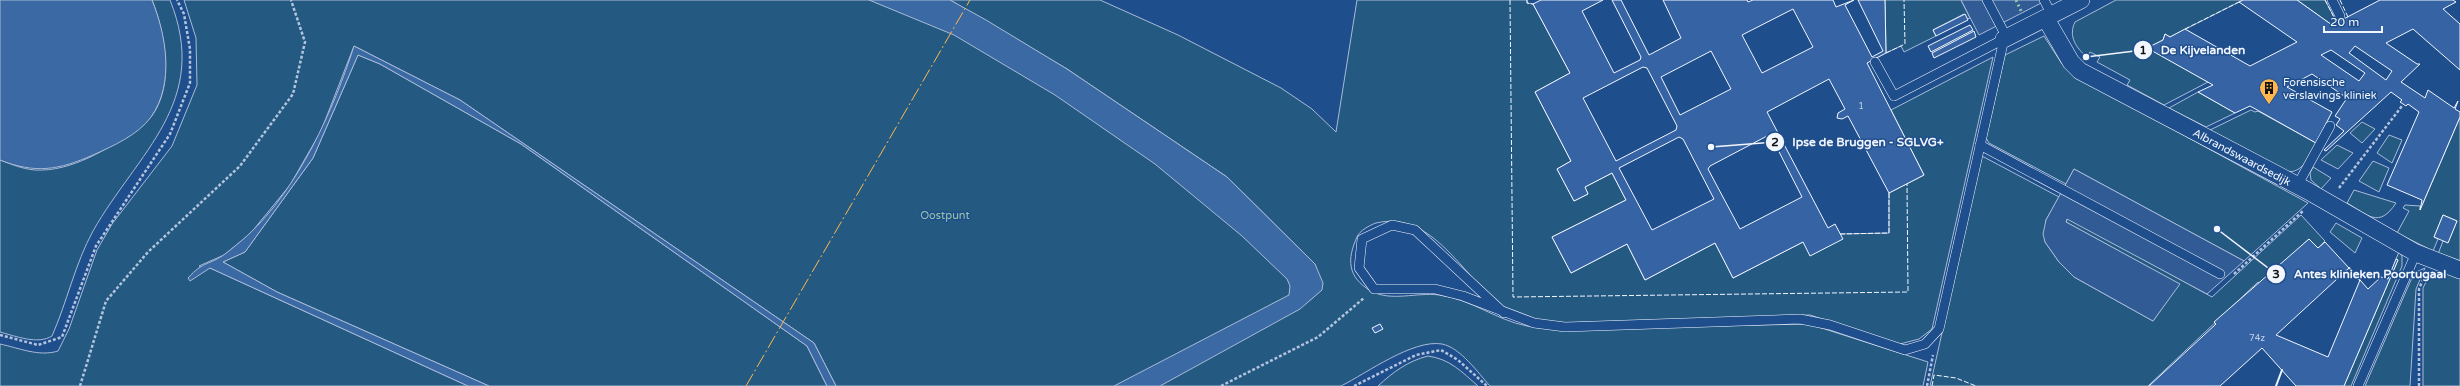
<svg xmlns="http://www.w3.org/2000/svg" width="2460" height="386" viewBox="0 0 2460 386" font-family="'Varela Round',sans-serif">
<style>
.green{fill:#245a82;stroke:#a8bbd7}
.parking{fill:#305b95;stroke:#a8bbd7}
.water{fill:#3b69a3;stroke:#a8bbd7}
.building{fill:#3563a3;stroke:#f2f6ff;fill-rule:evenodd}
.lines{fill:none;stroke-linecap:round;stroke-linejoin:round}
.lane-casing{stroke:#f2f6ff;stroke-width:10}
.street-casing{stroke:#f2f6ff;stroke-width:18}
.path{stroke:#b3c4dc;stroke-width:2.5;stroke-dasharray:3 2;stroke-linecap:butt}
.lane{stroke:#1f4e8c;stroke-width:9}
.street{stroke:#1f4e8c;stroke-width:17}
.hedge{stroke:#97c8a6;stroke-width:3;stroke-dasharray:2 3;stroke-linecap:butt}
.fence{stroke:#f2f6ff;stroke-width:1;stroke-dasharray:5 2;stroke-linecap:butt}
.wall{stroke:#f2f6ff;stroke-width:2}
.power{stroke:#ffb74d;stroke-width:1;stroke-dasharray:14 3 2 3;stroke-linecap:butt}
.labels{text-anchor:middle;stroke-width:3;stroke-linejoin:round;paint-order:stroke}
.number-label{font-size:9px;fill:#c3d1e8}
.poi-label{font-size:11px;fill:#f2f6ff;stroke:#1f4e8c;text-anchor:start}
.street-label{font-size:11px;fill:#f2f6ff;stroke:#1f4e8c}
.park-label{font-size:11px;fill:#97c8a6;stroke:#1f4e8c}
.leader{fill:none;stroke:#f2f6ff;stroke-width:1.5}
.callout-dot{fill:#f2f6ff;stroke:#1f4e8c;stroke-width:1.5}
.mark-label{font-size:12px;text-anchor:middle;font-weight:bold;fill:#111}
.callout-label{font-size:12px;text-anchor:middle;font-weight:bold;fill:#f2f6ff;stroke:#1f4e8c;stroke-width:3;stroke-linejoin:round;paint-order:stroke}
</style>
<rect width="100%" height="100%" fill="#1f4e8c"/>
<g class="green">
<path d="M152,0H170C211,102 138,152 93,231C75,264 67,302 52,336C38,345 15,336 0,332V160C11,164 22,169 35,170C71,172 109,149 137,128C141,125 148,121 151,117C175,86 165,32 152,0Z"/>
<path d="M184,0H907L1178,158L1309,301L1320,291L1315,264L1227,177L1067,69L950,0H1100L1178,35L1281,88L1312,109L1336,132L1357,0H1527V3L1533,4L1570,73L1535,92L1571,161L1557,169L1574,201L1588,194L1585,187L1612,173L1626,200L1552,237L1571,273L1627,244L1645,280L1715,243L1733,278L1803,242L1840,234L1889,233V193L1924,175L1891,110L1993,57L1932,329L1919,339L1900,344L1810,315L1562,323C1544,320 1525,320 1509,311C1466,285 1436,209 1376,223C1370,225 1359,231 1357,237C1347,259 1347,277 1371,291C1391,302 1417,292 1439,295C1471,299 1496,320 1527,326C1539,328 1552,328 1563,329L1809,324L1928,362L1923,386H1490C1478,373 1461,348 1442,344C1413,339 1367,373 1341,386H836L814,343L460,100L354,46L321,131L290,185L250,234L224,255L199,266L210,268L468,386H0V344C19,348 39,357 58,351L69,329L97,250L112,224L172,146L197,85L196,38Z"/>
<polygon points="1885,0 1961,0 1970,18 1967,19 1964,14 1933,30 1936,36 1904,52 1901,46 1886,53"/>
<path d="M2116,0H2243L2170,37L2165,34L2163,40L2148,48L2208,82L2164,105L2127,85L2130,80L2097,62L2100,57L2090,52L2087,57C2076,48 2068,36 2075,22Z"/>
<polygon points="2297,0 2325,0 2337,23 2332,25"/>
<polygon points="2044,36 2062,64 2072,74 2308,203 2244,261 2074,169 2066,184 1989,143 1986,138 2005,55"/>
<polygon points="358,55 380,64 521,144 807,346 827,386 489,386 277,292 223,262 245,252 313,158"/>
<polygon points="2198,92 2235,113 2206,127 2169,108"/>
<path d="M2251,110L2255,112L2258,111L2316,143C2309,155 2303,175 2286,171L2210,130Z"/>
<polygon points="2460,117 2460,262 2438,254 2443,241 2448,242 2457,221 2443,215 2434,237 2438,239 2433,251 2397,233 2409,211 2403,208 2405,205 2420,206 2420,210"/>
<polygon points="2362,122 2375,129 2362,143 2350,133"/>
<polygon points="2389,135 2402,140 2392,163 2377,153"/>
<polygon points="2337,145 2353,153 2338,169 2321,160"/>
<polygon points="1982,156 2059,197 2046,220 2045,242 2059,262 2074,277 2153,321 2179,284 2066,222 2068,218 2212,297 2301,215 2325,241 2318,248 2309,239 2260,284 2258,282 2148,386 1930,386"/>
<polygon points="2373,161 2389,168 2379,192 2359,181"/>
<polygon points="2313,167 2331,178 2321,189 2311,180 2310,173"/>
<path d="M2354,190L2396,203C2379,229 2368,215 2347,203Z"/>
<polygon points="2336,223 2362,238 2355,253 2330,232"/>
<polygon points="2399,252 2402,256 2402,266 2351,386 2344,386 2398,260 2396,259"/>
<polygon points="2425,268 2416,289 2410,386 2365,386 2414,273"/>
<polygon points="2439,271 2460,278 2460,386 2423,386 2423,288 2430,274"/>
<path d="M1428,356C1450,359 1462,372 1478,386H1378C1393,372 1408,361 1428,356Z"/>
</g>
<g class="parking">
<polygon points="1961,0 2047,0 1979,35"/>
<polygon points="2074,169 2244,261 2207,294 2067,219 2066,222 2180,284 2153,321 2074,277 2059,262 2045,242 2043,234 2046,220"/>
</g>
<g class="water">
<path d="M0,0H152C166,35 175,83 151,117C138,135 113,146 93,155C59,170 35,174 0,160Z"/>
<polygon points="869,0 950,0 986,20 1067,69 1227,177 1315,264 1323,283 1322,290 1300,309 1160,386 1114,386 1289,295 1290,286 1287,279 1242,236 1155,164 1055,95 954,35"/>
<path d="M354,46L460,100L814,343L836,386H827L807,346L521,144L380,64L358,55L313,158L245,252L223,262L277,292L489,386H468L210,268L190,281L188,278C203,261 210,265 225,254C233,248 241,241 248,235C298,189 334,109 354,46Z"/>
</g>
<g class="building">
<path d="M1541,0H1603L1582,11L1614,73L1640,60L1641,57L1612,0H1621L1649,55L1681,38L1663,0H1747L1748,2L1753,0H1833L1836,7L1854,0L1845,5L1872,57L1883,51L1858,0H1885L1886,53L1867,63L1924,175L1889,193L1848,116L1842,119L1837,118L1838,113L1845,109L1829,79L1767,112L1828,228L1835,224L1843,239L1810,256L1803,242L1733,278L1715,243L1645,280L1627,244L1571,273L1552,237L1626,200L1612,173L1585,187L1588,194L1574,201L1557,169L1571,161L1535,92L1570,73L1533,4ZM1793,9L1813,47L1762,73L1742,35ZM1711,51L1731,89L1680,115L1661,77ZM1643,67L1647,68L1677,126L1676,130L1616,161L1583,98ZM1767,136H1771L1802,197L1740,229L1708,169L1710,166ZM1679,137L1683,139L1714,199L1652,230L1619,168Z"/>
<path d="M2243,0H2297L2332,25L2380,0H2453L2456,2L2443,9L2460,24V70L2413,29L2386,43L2417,64H2420L2401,82L2425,98L2428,90L2454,108L2458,101L2455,109L2460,112V117L2420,210L2422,200L2387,185L2419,112L2408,104L2406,106L2400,102L2402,100L2391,92L2326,151L2324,150L2344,131L2336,125L2340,119L2335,116L2347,98L2312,74L2287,87L2332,112L2316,143L2250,106L2235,113L2198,92L2213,85L2147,48L2163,40L2165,34L2170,37L2185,29L2250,66L2297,42L2239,2ZM2355,46L2392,71L2386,80L2349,53ZM2331,50L2365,73L2359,81L2321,55Z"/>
<polygon points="1965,14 1968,20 1936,36 1933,30"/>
<polygon points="1970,25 1973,30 1931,52 1928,46"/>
<polygon points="1974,31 1976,37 1934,58 1932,53"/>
<polygon points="2443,215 2457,221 2448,243 2434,237"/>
<polygon points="2309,239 2318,248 2325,242 2349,268 2276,335 2328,357 2360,280 2368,289 2381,277 2388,279 2396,259 2398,260 2344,386 2296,386 2262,348 2220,386 2149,386 2216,324 2214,322"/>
<polygon points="1380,324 1383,329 1375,333 1372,328"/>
</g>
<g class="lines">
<defs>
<g id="lane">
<polyline points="1987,0 2007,38"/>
<polyline points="2044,0 2052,15"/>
<polyline points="2332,0 2340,16"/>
<polyline points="1875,62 1894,96 2004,39"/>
<polyline points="1980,145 2220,274"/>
<polyline points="2297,186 2330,126"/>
<polyline points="1504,313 1415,230 1392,225 1362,239 1359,268 1374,289 1435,289 1463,296 1534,323 1565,327 1800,319 1830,325 1905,350 1925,344 1939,329 2004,39"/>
<polyline points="2358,386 2416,253"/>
</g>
<g id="street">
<polyline points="2046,19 2071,62 2080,71 2308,191 2416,253 2460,270"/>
<polyline points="2004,39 2081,0"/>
</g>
</defs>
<use href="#lane" class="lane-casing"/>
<use href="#street" class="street-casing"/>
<g class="path">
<polyline points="2339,188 2402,106"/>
<polyline points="2234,274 2304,210"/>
<polyline points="0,335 38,345 62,337 96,246 170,134 190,83 190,49 184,14 177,0"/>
<polyline points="80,386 106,301 148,252 240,166 293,94 305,42 291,0"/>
<polyline points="1221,386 1318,337 1364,298"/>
<polyline points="1354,386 1416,355 1441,350 1458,360 1487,386"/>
<polyline points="1927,386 1933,355"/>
<polyline points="2419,386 2419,289 2425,274"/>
</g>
<use href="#lane" class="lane"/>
<use href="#street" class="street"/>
<polyline class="hedge" points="2016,0 2022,13"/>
<g class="fence">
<polyline points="1510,0 1513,297 1908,292 1907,184"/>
<polyline points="1527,0 1527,3 1533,4"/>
<polyline points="2325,0 2337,23"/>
<polyline points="2340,0 2348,17"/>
<polyline points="2185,29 2239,2"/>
<polyline points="1886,53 1905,44 1904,0"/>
<polyline points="1840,234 1889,233 1889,193"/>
<polyline points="1932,386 1934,375 1956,378 1976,386"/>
</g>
<g class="wall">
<polyline points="2349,268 2360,280"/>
<polyline points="2276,386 2282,370"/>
</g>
<polyline class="power" points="746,386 970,0"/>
</g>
<defs>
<symbol id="building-pin" viewBox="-11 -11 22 30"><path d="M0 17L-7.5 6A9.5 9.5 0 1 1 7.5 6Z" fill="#ffb74d" stroke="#1f4e8c"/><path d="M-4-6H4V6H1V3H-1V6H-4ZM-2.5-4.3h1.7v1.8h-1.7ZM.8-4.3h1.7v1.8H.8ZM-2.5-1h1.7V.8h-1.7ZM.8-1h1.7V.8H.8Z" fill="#111"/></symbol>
</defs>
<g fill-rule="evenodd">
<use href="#building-pin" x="2258" y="77" width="22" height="30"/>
</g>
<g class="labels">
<g class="number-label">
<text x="1861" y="109">1</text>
<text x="2257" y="341">74z</text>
</g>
<g class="poi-label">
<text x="2283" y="86">Forensische<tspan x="2283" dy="13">verslavings kliniek</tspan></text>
</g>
<g class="street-label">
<text transform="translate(2242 157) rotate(28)" y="4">Albrandswaardsedijk</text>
</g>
<g class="park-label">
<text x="945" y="219">Oostpunt</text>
</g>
</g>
<path class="leader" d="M2086 57L2143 50M1711 147L1775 142M2217 229L2276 274"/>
<g class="callout-dot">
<circle cx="2086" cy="57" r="4"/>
<circle cx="1711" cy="147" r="4"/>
<circle cx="2217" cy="229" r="4"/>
<circle cx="2143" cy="50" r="10"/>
<circle cx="1775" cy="142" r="10"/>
<circle cx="2276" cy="274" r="10"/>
</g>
<g class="mark-label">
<text x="2143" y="54">1</text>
<text x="1775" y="146">2</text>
<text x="2276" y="278">3</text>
</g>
<g class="callout-label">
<text x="2203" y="54">De Kijvelanden</text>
<text x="1868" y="146">Ipse de Bruggen - SGLVG+</text>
<text x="2370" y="278">Antes klinieken Poortugaal</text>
</g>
<path d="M2324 26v6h58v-6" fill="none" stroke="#f2f6ff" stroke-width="2"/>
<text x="2330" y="26" font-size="12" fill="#f2f6ff" stroke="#1f4e8c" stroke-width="3" paint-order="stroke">20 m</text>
</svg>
